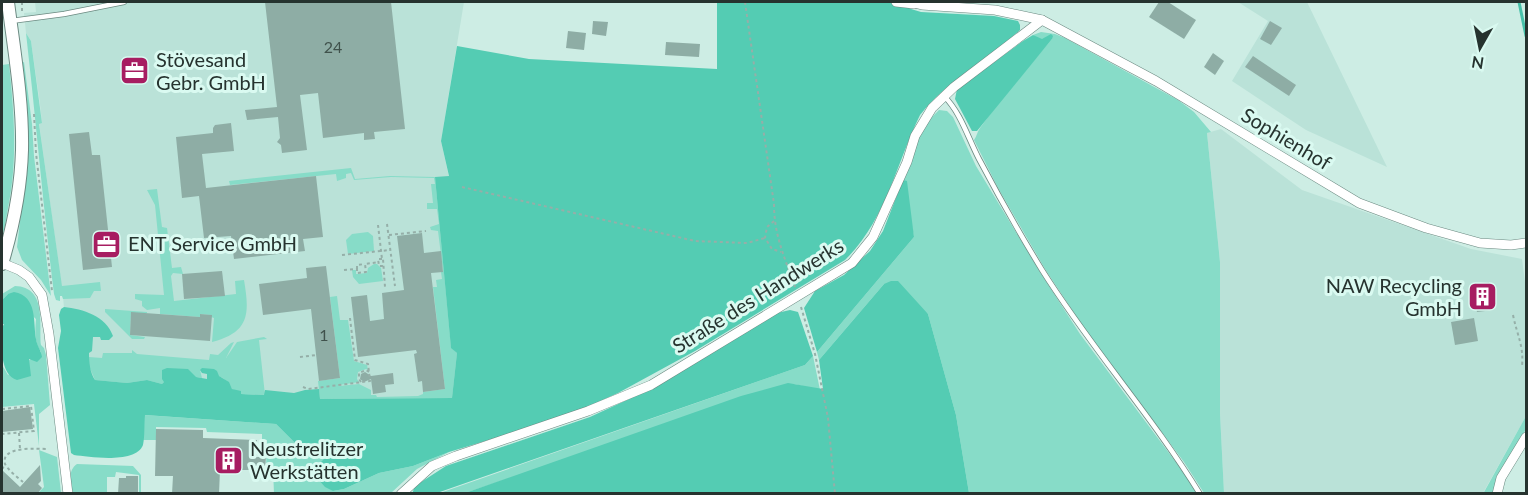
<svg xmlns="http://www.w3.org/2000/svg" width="1528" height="495" viewBox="0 0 1528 495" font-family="Lato,sans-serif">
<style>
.built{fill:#bae2d8}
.green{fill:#87dcc8}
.forest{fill:#54ccb3}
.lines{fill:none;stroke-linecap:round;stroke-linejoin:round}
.stream{stroke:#47c1a9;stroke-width:3}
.building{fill:#8eada5}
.lane-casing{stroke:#6b8981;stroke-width:6}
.street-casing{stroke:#6b8981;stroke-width:10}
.secondary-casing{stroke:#6b8981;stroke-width:14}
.path{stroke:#95afa8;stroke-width:2;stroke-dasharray:3 3;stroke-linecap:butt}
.lane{stroke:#fff;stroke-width:4.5}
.street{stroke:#fff;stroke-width:9}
.secondary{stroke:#fff;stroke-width:12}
.labels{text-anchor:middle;stroke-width:6;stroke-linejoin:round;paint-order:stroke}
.number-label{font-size:16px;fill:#40524c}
.poi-label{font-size:20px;fill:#26332f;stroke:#dafaf1;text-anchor:start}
.street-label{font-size:20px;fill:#26332f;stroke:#dafaf1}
</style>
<rect width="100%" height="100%" fill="#cdede4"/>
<g class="built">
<polygon points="35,2 464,2 441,141 449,177 435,178 504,398 336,400 70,382 63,296 39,123 42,123 40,104 31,41 26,33 24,13 36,12"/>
<polygon points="1238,2 1307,2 1387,167 1306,130 1232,81 1268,21"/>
<polygon points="1221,129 1302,190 1471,249 1522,259 1526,290 1526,416 1483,493 1224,493 1220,414 1220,262 1207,133"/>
</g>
<g class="green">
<path d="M1041,32L1055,34L1065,38L1178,100L1194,112L1211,132L1207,133L1220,262V414L1224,493H1204L1184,462L1086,331L1045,269L998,188L974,140C977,136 977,132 980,128C1002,97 1028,68 1052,39H1038L1033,35Z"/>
<path d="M26,33L31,41L42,123L39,124L62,286L100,282L101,291H94L90,298L63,299L62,296H60V301L56,300L54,294C43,207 36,120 26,33Z"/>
<polygon points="24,62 32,124 34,156 51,296 41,280 22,260 17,247 28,151 21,63"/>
<path d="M9,64C14,112 18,160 8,208C6,217 6,227 2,235V65Z"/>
<polygon points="939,110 947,111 953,117 976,166 1040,272 1080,334 1178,465 1197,493 969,493 956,415 928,314 884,284 819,360 817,352 914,237 903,180 919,136 927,122"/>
<polygon points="351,168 355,179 390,176 435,177 451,347 457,353 452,398 320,399 318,381 340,378 330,297 337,296 340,320 348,320 354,361 367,365 368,370 366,369 358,372 357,379 359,382 339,385 339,386 359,384 371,390 371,395 376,395 377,397 418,396 423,394 423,392 445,389 433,287 437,287 436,280 442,279 441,272 443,271 438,231 431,230 430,227 439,224 437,209 427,209 427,203 433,203 431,184 435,184 434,178 391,177 354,180 351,173 346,174 346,178 337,181 336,174 230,185 229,181"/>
<path d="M157,189L162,227L167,228L172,268L181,267L183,274L173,273L171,276L174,301L236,294L235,281L244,280C250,315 249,332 212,342L214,318L211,317V315L200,314V317L160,314V308L147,310L142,306V301L135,299V294L164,295L155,205L147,190Z"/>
<polygon points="368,232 373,236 374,251 348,254 346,240 352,234"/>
<polygon points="374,264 377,264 381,268 383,281 359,284 353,277 352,270 356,270 356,274 367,273 368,268"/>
<path d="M15,286C47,287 39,324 41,345L44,348L46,355L50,405L39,414V446L34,404L2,407V365L8,375L41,352C34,342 35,331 36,319L8,294L2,300V294Z"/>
<polygon points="105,309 147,312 147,313 131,313 130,335 145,337 144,339 132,339 105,312"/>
<path d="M264,337L267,339L259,340L265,395L241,394L232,389C227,376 213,374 200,370L202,378L196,377L164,382L162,384L147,380L127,383L95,380L89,366V357L102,358L103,353H132V350L137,354L209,360L210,354L218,355L231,343L234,342L226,358L237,342Z"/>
<polygon points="813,356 820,390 794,384 465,493 437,494 805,365"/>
<polygon points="144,415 276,424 299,447 315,448 323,451 333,491 344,489 379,473 413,466 449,452 417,469 391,493 274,494 273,468 266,468 267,440 262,439 262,434 207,432 206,428 156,427 156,440 143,440"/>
<polygon points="1526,416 1526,429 1498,477 1493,493 1483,494"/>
<polygon points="39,450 57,457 61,493 37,494 44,487"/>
<path d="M77,464L133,466L141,475V493H139V475L116,472L115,477H107V493H73C71,483 67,471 77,464Z"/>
</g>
<g class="forest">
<path d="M717,2H896L911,9L921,12L994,16L1018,21L1020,25V30C988,60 948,80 920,115C896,164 886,220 845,260L695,351L618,393L596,403L545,423L449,452L413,466L379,473L344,489L333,491L325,487L318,479V465L324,459L322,451L315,448L299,447L276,424L145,415C144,424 145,436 143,445C136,464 90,457 74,455L71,453L58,348L61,331L59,315L61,309L64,307C83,309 106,316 113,336L109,340H101L100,337H93L92,351L89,353C89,362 90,373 95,380L127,383L147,380L162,384L164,382L162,379V370L167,368L188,369L196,377L207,379V374L202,373L200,370L202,368L214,369L217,371L219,376L229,382L232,389L241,391V394L264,395L265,390L294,393L305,390L319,389L320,399L452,398L457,353L451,348L435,177L449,176L441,141L457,46L529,59L717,69Z"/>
<polygon points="1051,34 1053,36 1052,39 977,131 972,131 955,99 957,89 1023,41 1033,35 1042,39"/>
<polygon points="903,180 907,181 914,237 817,352 804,308 815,291 844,275 870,251 883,231"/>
<polygon points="891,281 898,281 928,314 956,415 969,493 465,493 741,396 788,383 823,389 819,360 884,284"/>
<path d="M14,292C38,296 33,323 36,339C37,346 41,350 42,357L37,362L29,359L31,376L17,380C0,375 1,345 2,328L4,324H2V300L8,294Z"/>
<polygon points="790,310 798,312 813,356 805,365 437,493 412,494 415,486 446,466 590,417 653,388 777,313"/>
</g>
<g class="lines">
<polyline class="stream" points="1519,2 1526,36"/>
</g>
<g class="building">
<polygon points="265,2 391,2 405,129 374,132 375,139 364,140 364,133 323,138 318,93 300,95 307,150 282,153 281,145 277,142 280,138 278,117 247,120 245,110 277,107"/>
<polygon points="1159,2 1168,2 1196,20 1184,39 1149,17"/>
<polygon points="593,21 608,22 606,36 592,34"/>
<polygon points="1270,21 1282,28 1271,45 1260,39"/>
<polygon points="568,31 586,33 584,50 566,48"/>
<polygon points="666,42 700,44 699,57 665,55"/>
<polygon points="1213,53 1224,61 1215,75 1204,67"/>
<polygon points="1253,56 1296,85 1289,96 1245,67"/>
<polygon points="231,123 234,151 202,154 206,188 316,176 323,237 303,239 305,251 234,259 231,236 204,238 199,196 182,198 176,137 213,133 213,128 215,125"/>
<polygon points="89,132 92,155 100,155 112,267 83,270 69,134"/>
<polygon points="422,233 424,253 441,251 443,272 431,273 445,389 423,392 422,381 418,382 414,354 417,353 416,350 358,357 351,297 367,295 370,321 384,319 382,293 404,290 397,236"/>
<polygon points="326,266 340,378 319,381 311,309 263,315 259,284 307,278 306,268"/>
<polygon points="222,271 225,296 184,299 182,274"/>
<polygon points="1489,282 1493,310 1477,312 1472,284"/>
<polygon points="131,312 200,317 200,314 212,315 210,341 130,335"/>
<polygon points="1474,318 1478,341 1455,345 1451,322"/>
<polygon points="365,372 371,376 393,373 394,384 385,385 386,392 373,394 371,379 364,382 360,379 361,374"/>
<polygon points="30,407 33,429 2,432 2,411"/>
<polygon points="156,429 203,430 203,438 257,440 256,457 266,457 265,470 220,470 219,494 172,494 173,476 155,476"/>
<polygon points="40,465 41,481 38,484 42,488 37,494 2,494 2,470 20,487"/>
<polygon points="126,476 138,476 138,494 118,494 119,478 126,478"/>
</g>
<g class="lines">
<defs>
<g id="lane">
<polyline points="11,21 64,14 124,2"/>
<path d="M944,96C961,113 968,138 979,159C999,197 1020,234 1042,270C1091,348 1152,416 1200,494"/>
</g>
<g id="street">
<polyline points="896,2 914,4"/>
<polyline points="910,2 922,5 995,10 1042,20 1156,81 1359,203 1426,228 1480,243 1511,245 1526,243"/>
<polyline points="2,263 19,270 29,277 42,295 49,334 68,494"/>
<polyline points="401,494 432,466 456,456 588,411 651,385 852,263 873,237 907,162 915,136 932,108 954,87 1042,20"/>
<polyline points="1497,494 1501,478 1526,437"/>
</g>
<path id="secondary" d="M2,264C13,227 21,188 22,150C23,101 14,50 8,2"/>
</defs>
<use href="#lane" class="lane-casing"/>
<use href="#street" class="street-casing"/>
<use href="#secondary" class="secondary-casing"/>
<g class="path">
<polyline points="22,2 22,13"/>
<path d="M745,2L774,204C774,236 785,258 795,287"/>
<polyline points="34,114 36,153 52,291"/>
<polyline points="462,187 695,241 747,243 765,238"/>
<polyline points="774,221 767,227 765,238 772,249 781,252"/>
<polyline points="387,224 395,286"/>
<polyline points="378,225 382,259 383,259 385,287"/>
<polyline points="389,235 426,231"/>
<polyline points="342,255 390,250"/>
<polyline points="382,259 378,259 379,266 383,266"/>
<polyline points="357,269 357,265 365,264"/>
<polyline points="344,270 357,269 357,273 366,272 365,264 379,262"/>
<polyline points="801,307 815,354 828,418 835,494"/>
<path d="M1513,315C1517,335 1524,346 1522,366"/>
<polyline points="300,357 316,355"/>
<polyline points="361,382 359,379 359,373 366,370 369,372"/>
<polyline points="303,387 308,389 370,381 368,364 355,360 350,318"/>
<polyline points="2,409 31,406 34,431 2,434"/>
<polyline points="19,433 20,449"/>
<polyline points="2,467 4,468"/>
<path d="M23,482C17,477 9,471 5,464C0,445 40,449 48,449"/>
</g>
<use href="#lane" class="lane"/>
<use href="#street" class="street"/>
<use href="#secondary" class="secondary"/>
</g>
<defs>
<symbol id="office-square" viewBox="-11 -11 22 22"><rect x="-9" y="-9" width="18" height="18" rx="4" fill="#a71d61" stroke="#dafaf1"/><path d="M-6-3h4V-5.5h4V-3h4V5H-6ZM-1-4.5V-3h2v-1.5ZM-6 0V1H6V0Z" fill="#fff"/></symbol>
<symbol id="building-square" viewBox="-11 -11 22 22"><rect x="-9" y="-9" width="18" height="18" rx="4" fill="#a71d61" stroke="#dafaf1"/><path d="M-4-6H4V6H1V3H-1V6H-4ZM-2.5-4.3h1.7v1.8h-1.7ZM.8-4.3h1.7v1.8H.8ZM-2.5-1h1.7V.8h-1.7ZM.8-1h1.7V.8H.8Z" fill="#fff"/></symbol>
</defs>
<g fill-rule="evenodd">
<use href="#office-square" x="118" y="54" width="33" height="33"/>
<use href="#office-square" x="90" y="228" width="33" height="33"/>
<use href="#building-square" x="1466" y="280" width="33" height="33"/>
<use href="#building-square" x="212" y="444" width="33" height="33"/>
</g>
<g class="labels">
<g class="number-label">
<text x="333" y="53">24</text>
<text x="324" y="341">1</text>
</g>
<g class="poi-label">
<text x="156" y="67">Stövesand<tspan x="156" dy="23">Gebr. GmbH</tspan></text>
<text x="128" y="251">ENT Service GmbH</text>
<text x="1462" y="293" text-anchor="end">NAW Recycling<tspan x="1462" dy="23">GmbH</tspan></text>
<text x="250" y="456">Neustrelitzer<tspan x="250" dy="23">Werkstätten</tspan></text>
</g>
<g class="street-label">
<text transform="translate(1286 139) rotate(31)" y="7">Sophienhof</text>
<text transform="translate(758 296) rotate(-32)" y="7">Straße des Handwerks</text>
</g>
</g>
<rect width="1528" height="495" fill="none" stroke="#26332f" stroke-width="6"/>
<g transform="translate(1480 48) rotate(189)" stroke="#dafaf1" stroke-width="4.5" paint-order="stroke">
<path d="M0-4.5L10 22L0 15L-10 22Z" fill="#26332f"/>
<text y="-9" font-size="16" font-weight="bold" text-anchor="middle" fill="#26332f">N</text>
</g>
</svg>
